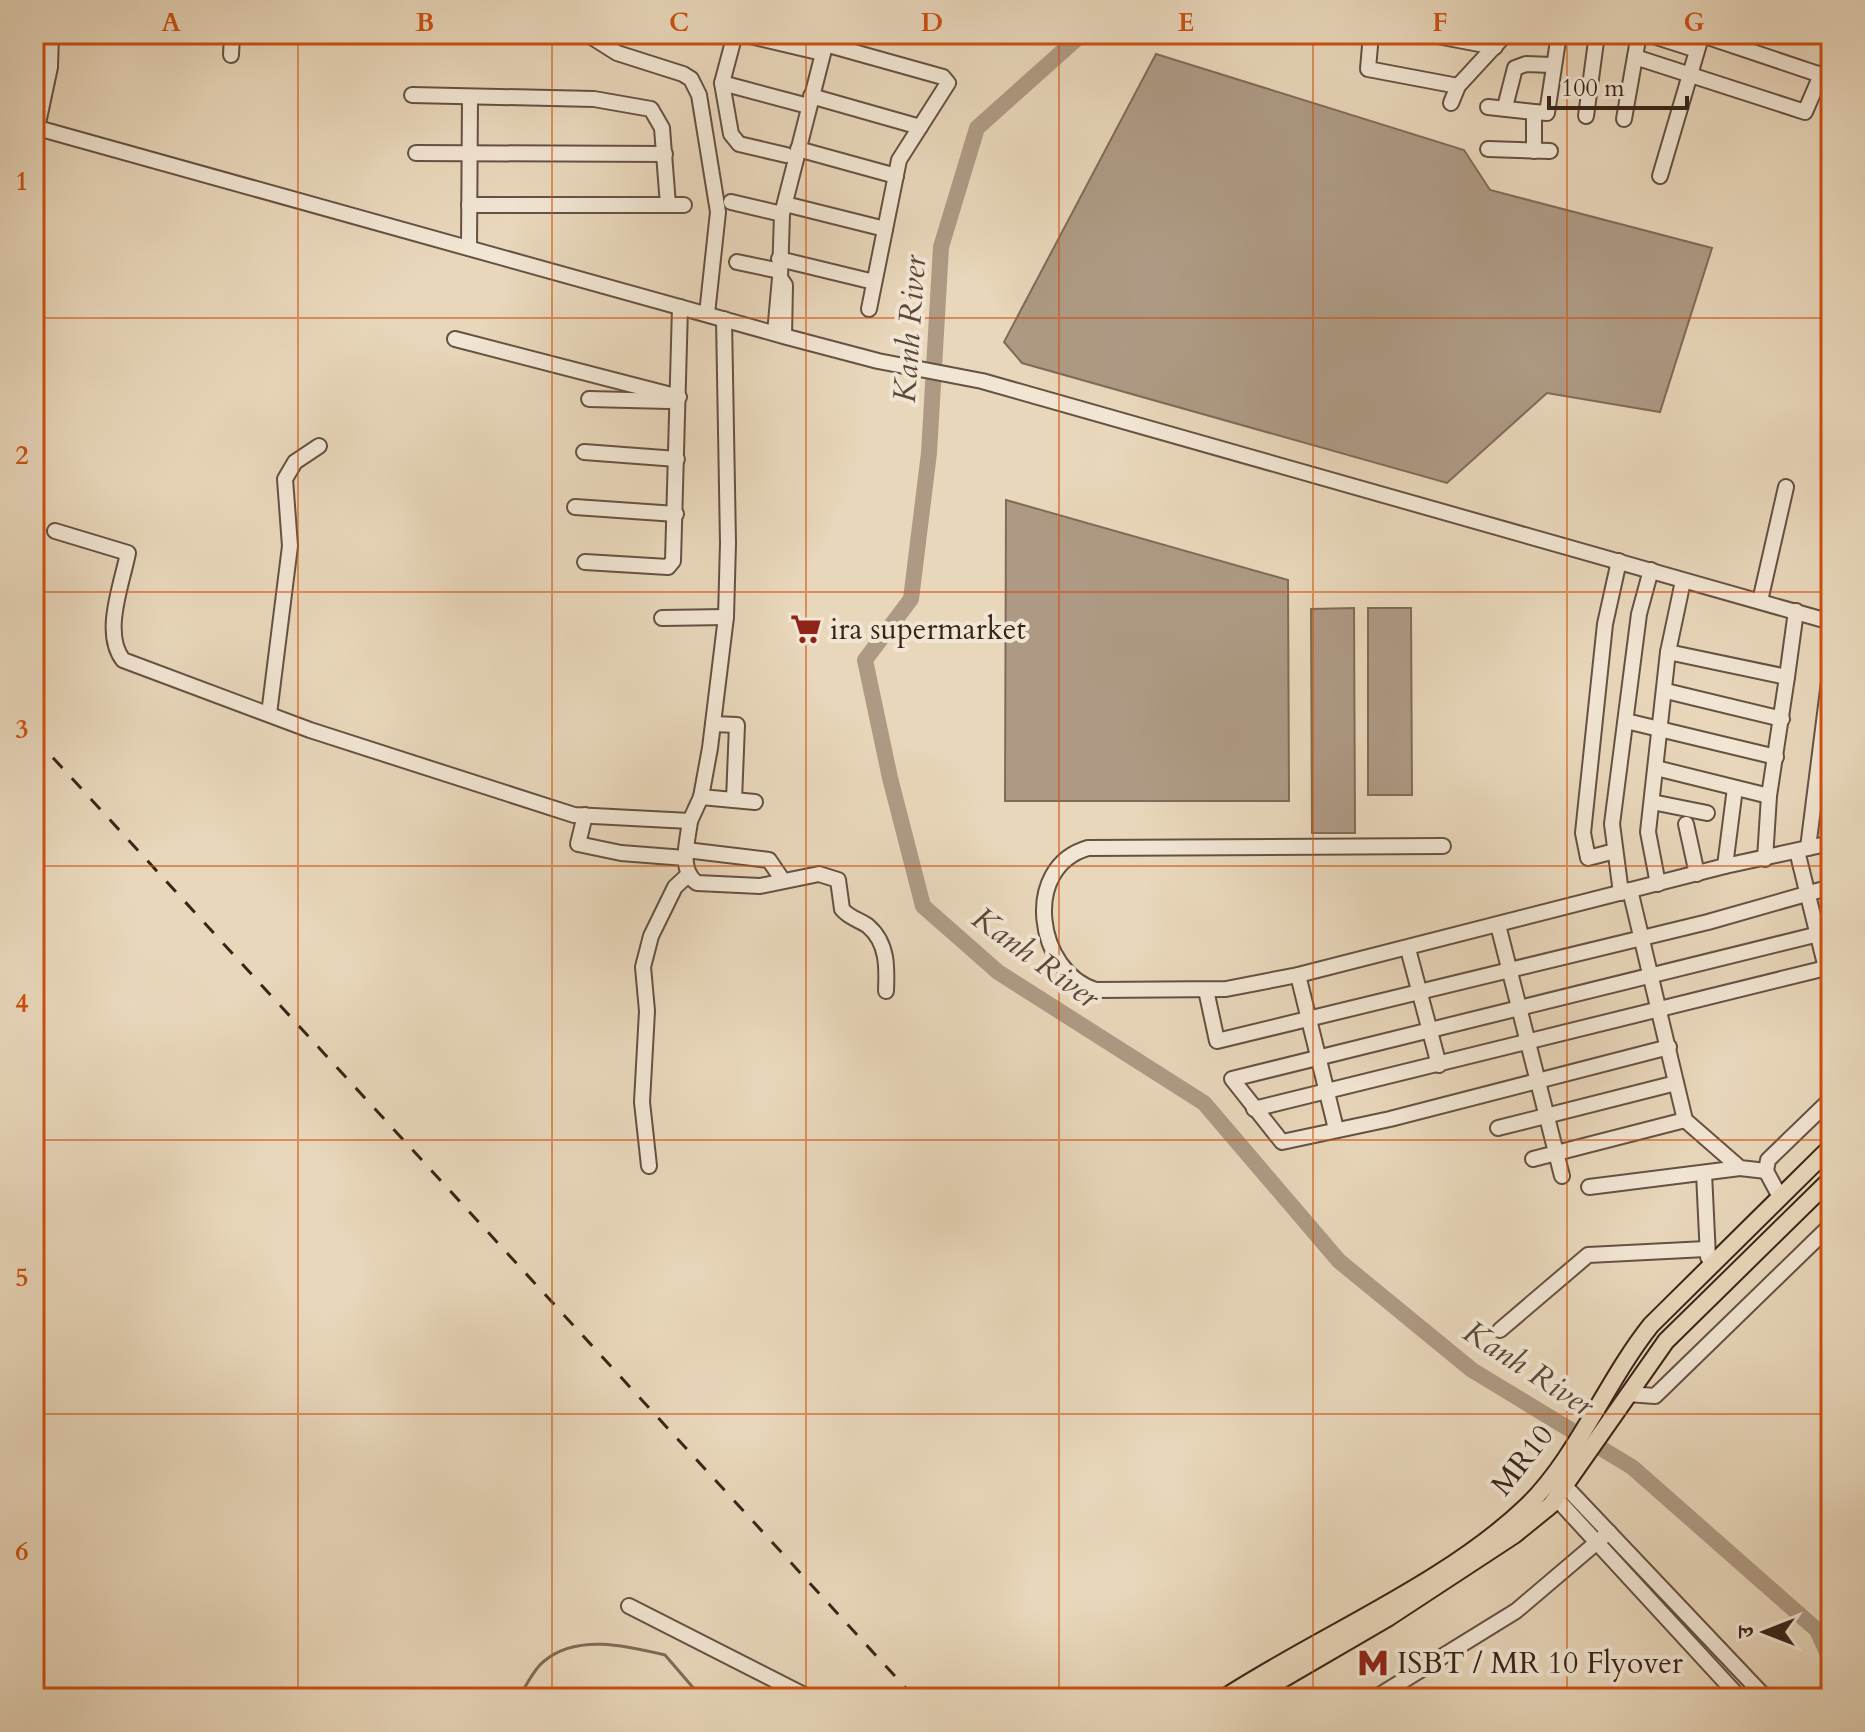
<svg xmlns="http://www.w3.org/2000/svg" width="1865" height="1732" viewBox="0 0 1865 1732" font-family="Cardo,'Noto Serif Devanagari',serif">
<style>
.water{fill:#ae9a84;stroke:#806b59;stroke-width:2}
.lines{fill:none;stroke-linecap:round;stroke-linejoin:round}
.stream{stroke:#806b59;stroke-width:3}
.river{stroke:#ae9a84;stroke-width:16}
.minor-casing{stroke:#665142;stroke-width:18}
.major-casing{stroke:#3a2419;stroke-width:20}
.minor{stroke:#f1e5d3;stroke-width:14}
.major{stroke:#e9d7bb;stroke-width:16}
.rail{stroke:#3a2419;stroke-width:3;stroke-dasharray:14 14;stroke-linecap:butt}
.grid{fill:none;stroke:#ce510e;stroke-width:2;stroke-opacity:0.55}
.labels{text-anchor:middle;stroke-width:8;stroke-linejoin:round;paint-order:stroke}
.poi-label{font-size:30px;fill:#3a2419;stroke:#f1e5d3;text-anchor:start}
.street-label{font-size:30px;fill:#3a2419;stroke:#f1e5d3}
.water-label{font-size:32px;font-style:italic;fill:#5d4739;stroke:#f1e5d3}
.neatline{fill:none;stroke:#ce510e;stroke-width:3}
.grid-label{font-size:26px;text-anchor:middle;font-weight:bold;fill:#ce510e}
</style>
<rect width="100%" height="100%" fill="#e9d7bb"/>
<filter id="stains"><feTurbulence type="fractalNoise" baseFrequency=".0025" numOctaves="4"/><feColorMatrix values="0 0 0 0 .2 0 0 0 0 .09 0 0 0 0 .02 0 0 0 .5 -.17"/></filter>
<radialGradient id="worn" r=".72"><stop offset=".6" stop-color="#630" stop-opacity="0"/><stop offset="1" stop-color="#630" stop-opacity=".3"/></radialGradient>
<g class="water">
<polygon points="1156,54 1464,150 1490,190 1712,248 1660,412 1547,393 1447,483 1022,363 1004,342"/>
<polygon points="1006,500 1288,580 1289,801 1005,801"/>
<polygon points="1354,608 1355,833 1312,833 1311,609"/>
<polygon points="1368,608 1411,608 1412,795 1368,795"/>
</g>
<g class="lines">
<path class="stream" d="M518,1698C526,1687 533,1670 543,1662C576,1633 628,1646 665,1655L702,1698"/>
<polyline class="river" points="1082,34 977,128 941,247 929,453 911,599 865,660 890,778 923,906 998,972 1204,1103 1339,1261 1472,1370 1632,1467 1817,1630 1831,1661"/>
<defs>
<g id="minor">
<polyline points="587,34 617,53 683,74 691,79 699,95 718,212 707,314"/>
<polyline points="735,34 722,83 731,134 739,144 786,155"/>
<polyline points="742,34 822,53"/>
<polyline points="1371,34 1368,69 1458,86"/>
<polyline points="1427,34 1495,47"/>
<polyline points="1647,34 1697,50"/>
<polyline points="1821,34 1828,37"/>
<polyline points="1702,35 1821,75"/>
<polyline points="825,44 943,77 948,83 899,160 869,309"/>
<polyline points="231,55 232,34"/>
<polyline points="1635,57 1805,112 1821,75 1831,66"/>
<polyline points="722,83 808,106"/>
<polyline points="412,95 594,99 651,109 662,128 668,205"/>
<polyline points="811,96 920,127"/>
<polyline points="1451,103 1458,86 1506,34"/>
<polyline points="1488,107 1534,112 1534,151"/>
<polyline points="1505,107 1515,68 1526,64 1552,65"/>
<polyline points="1534,112 1547,113 1559,34"/>
<polyline points="1586,116 1597,34"/>
<polyline points="1624,119 1639,34"/>
<polyline points="34,127 787,337 878,361 982,381 1831,622"/>
<polyline points="37,128 50,67 51,34"/>
<polyline points="798,149 896,176"/>
<polyline points="1488,149 1550,151"/>
<polyline points="416,153 665,154"/>
<polyline points="1660,176 1702,34"/>
<polyline points="731,202 782,214"/>
<polyline points="785,204 885,229"/>
<polyline points="469,205 684,205"/>
<polyline points="469,248 470,97"/>
<polyline points="779,259 874,282"/>
<polyline points="737,262 780,271"/>
<polyline points="780,278 782,214 828,34"/>
<polyline points="775,333 780,278 785,285 784,336"/>
<polyline points="455,339 679,397"/>
<polyline points="589,399 669,401"/>
<polyline points="584,452 677,459"/>
<polyline points="575,507 676,514"/>
<path d="M55,531L128,553C122,584 102,633 123,660L310,730L574,815L690,821L701,797L710,748L726,617L728,543L724,319"/>
<polyline points="585,562 668,567 673,561 680,307"/>
<polyline points="1760,601 1786,487"/>
<polyline points="662,618 726,617"/>
<polyline points="1668,652 1787,677 1769,796 1765,859"/>
<polyline points="1787,677 1796,611"/>
<polyline points="1666,691 1782,719"/>
<polyline points="269,714 290,546 285,479 295,462 319,446"/>
<polyline points="1626,721 1776,757"/>
<polyline points="713,724 737,725 734,800"/>
<polyline points="1656,768 1769,796"/>
<polyline points="701,797 755,802"/>
<polyline points="1652,802 1707,813"/>
<polyline points="585,815 578,844 621,853 685,858"/>
<path d="M690,821C688,840 678,870 697,883L760,886L819,874L838,880L842,909C849,918 860,920 868,926C888,943 887,968 886,991"/>
<polyline points="1686,824 1697,874"/>
<path d="M1443,846L1088,848C1021,867 1036,972 1096,990L1226,989L1298,975L1725,866L1831,843"/>
<polyline points="1808,848 1831,666"/>
<polyline points="686,850 769,860 782,879"/>
<polyline points="1615,851 1588,858 1583,833 1605,624 1619,561"/>
<polyline points="1725,866 1735,788"/>
<polyline points="1658,884 1648,832 1668,652 1683,581"/>
<polyline points="1630,890 1685,1120 1740,1168 1766,1171"/>
<polyline points="1621,893 1612,824 1639,614 1651,570"/>
<polyline points="1498,925 1562,1176"/>
<polyline points="1408,949 1439,1065"/>
<polyline points="1298,975 1336,1129"/>
<polyline points="1206,990 1217,1041 1708,922 1831,887"/>
<polyline points="1669,1047 1390,1119 1282,1142 1232,1079 1831,931"/>
<polyline points="1254,1109 1826,968 1797,851"/>
<polyline points="1498,1128 1676,1083"/>
<polyline points="1533,1159 1685,1120"/>
<polyline points="649,1166 642,1102 647,1011 643,967 651,936 675,887 689,874"/>
<polyline points="1704,1173 1708,1257"/>
<polyline points="1589,1187 1740,1168"/>
<polyline points="1780,1197 1766,1171 1768,1160 1831,1099"/>
<polyline points="1500,1330 1588,1255 1706,1249"/>
<polyline points="1628,1394 1655,1396 1831,1225"/>
<polyline points="1565,1486 1766,1698"/>
<polyline points="1556,1498 1740,1698"/>
<polyline points="629,1606 810,1698"/>
<polyline points="1375,1698 1516,1611 1609,1532"/>
</g>
<g id="major">
<path d="M1224,1698C1319,1636 1446,1584 1527,1506C1576,1459 1607,1380 1651,1325L1831,1147"/>
<polyline points="1250,1698 1389,1617 1514,1535 1551,1505 1666,1341 1831,1179"/>
</g>
</defs>
<use href="#minor" class="minor-casing"/>
<use href="#major" class="major-casing"/>
<use href="#minor" class="minor"/>
<use href="#major" class="major"/>
<polyline class="rail" points="34,737 915,1698"/>
</g>
<path class="grid" d="M298,34V1698M552,34V1698M806,34V1698M1059,34V1698M1313,34V1698M1567,34V1698M34,318H1831M34,592H1831M34,866H1831M34,1140H1831M34,1414H1831"/>
<defs>
<symbol id="supermarket-bare" viewBox="-9 -9 18 18"><path d="M-6-5.5h2.5l.6 2H6L4.5 2H-2.5L-4.4-4H-6ZM-1.5 3.2a1.3 1.3 0 1 0 .1 0ZM3 3.2a1.3 1.3 0 1 0 .1 0Z" fill="#8f2418" stroke="#f1e5d3" stroke-width="2.5" paint-order="stroke"/></symbol>
<symbol id="metro-bare" viewBox="-9 -9 18 18"><path d="M-5.5 5V-5H-3L0 0L3-5H5.5V5H3V-.5L0 4L-3-.5V5Z" fill="#8f2418" stroke="#f1e5d3" stroke-width="2.5" paint-order="stroke"/></symbol>
</defs>
<g fill-rule="evenodd">
<use href="#supermarket-bare" x="784" y="607" width="44" height="44"/>
<use href="#metro-bare" x="1351" y="1641" width="44" height="44"/>
</g>
<g class="labels">
<g class="poi-label">
<text x="830" y="639">ira supermarket</text>
<text x="1397" y="1673">ISBT / MR 10 Flyover</text>
</g>
<g class="street-label">
<text transform="translate(1522 1460) rotate(-52)" y="10">MR10</text>
</g>
<g class="water-label">
<text transform="translate(909 329) rotate(-86)" y="11">Kanh River</text>
<text transform="translate(1036 957) rotate(36)" y="11">Kanh River</text>
<text transform="translate(1529 1368) rotate(33)" y="11">Kanh River</text>
</g>
</g>
<rect width="1865" height="1732" fill="none" stroke="#e9d7bb" stroke-width="88"/>
<g transform="translate(1765 1632) rotate(270)" stroke="#f1e5d3" stroke-width="6" paint-order="stroke">
<path d="M0-6L14 30L0 20L-14 30Z" fill="#3a2419"/>
<text y="-12" font-size="22" font-weight="bold" text-anchor="middle" fill="#3a2419">उ</text>
</g>
<path d="M1549 96v12h138v-12" fill="none" stroke="#3a2419" stroke-width="4"/>
<text x="1561" y="96" font-size="24" fill="#3a2419" stroke="#f1e5d3" stroke-width="6" paint-order="stroke">100 m</text>
<rect x="44" y="44" width="1777" height="1644" class="neatline"/>
<g class="grid-label">
<text x="171" y="31">A</text>
<text x="425" y="31">B</text>
<text x="679" y="31">C</text>
<text x="932" y="31">D</text>
<text x="1186" y="31">E</text>
<text x="1440" y="31">F</text>
<text x="1694" y="31">G</text>
<text x="22" y="190">1</text>
<text x="22" y="464">2</text>
<text x="22" y="738">3</text>
<text x="22" y="1012">4</text>
<text x="22" y="1286">5</text>
<text x="22" y="1560">6</text>
</g>
<rect width="100%" height="100%" filter="url(#stains)"/>
<rect width="100%" height="100%" fill="url(#worn)"/>
</svg>
